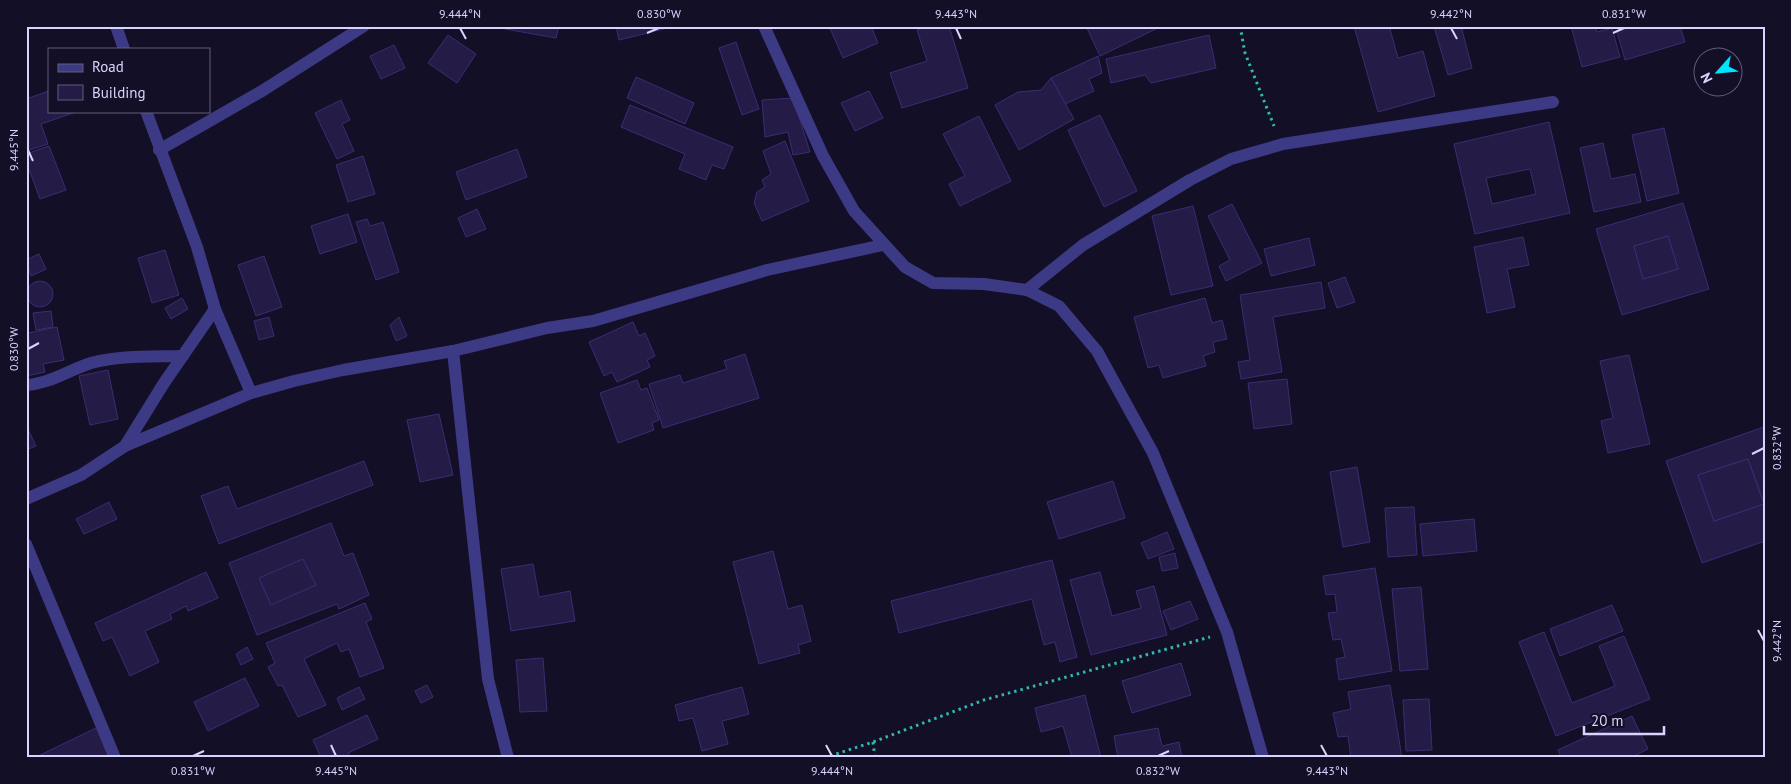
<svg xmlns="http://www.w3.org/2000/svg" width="1791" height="784" viewBox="0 0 1791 784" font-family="'PT Sans',sans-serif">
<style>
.building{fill:#241b47;stroke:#3b2d73;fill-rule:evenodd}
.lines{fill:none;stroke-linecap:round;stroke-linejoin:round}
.path{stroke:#2fb8b0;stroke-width:3;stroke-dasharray:2.5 4;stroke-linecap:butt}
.minor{stroke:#3d3a85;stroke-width:12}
.ticks{fill:none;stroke:#d9d4ff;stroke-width:2}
.neatline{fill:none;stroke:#d9d4ff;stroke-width:2}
.ticks-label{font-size:12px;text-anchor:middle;fill:#d9d4ff}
</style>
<rect width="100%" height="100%" fill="#130f26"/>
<g class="building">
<polygon points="505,26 559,26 556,38 505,29"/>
<polygon points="616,26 676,26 619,40"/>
<polygon points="829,26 871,26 878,43 843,58"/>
<polygon points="929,26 949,26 968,88 902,108 890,73 927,61 917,30"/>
<polygon points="1086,26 1162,26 1100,56"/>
<polygon points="1354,26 1399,26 1390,29 1398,58 1423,51 1435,96 1378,112"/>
<polygon points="1434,26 1461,26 1472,68 1448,75"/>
<polygon points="1571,26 1595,26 1597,32 1612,28 1620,57 1582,67"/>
<polygon points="1634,26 1680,26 1685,42 1625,60 1617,32"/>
<polygon points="448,35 476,54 457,83 428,63"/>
<polygon points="1209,35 1216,68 1151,83 1145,75 1111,83 1106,59"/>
<polygon points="736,42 759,109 742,115 719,48"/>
<polygon points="394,45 405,68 381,79 370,56"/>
<polygon points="1098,56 1102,73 1089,79 1094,91 1065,104 1051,78"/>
<polygon points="636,77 694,103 685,124 627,98"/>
<polygon points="1051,78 1074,119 1019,150 995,105 1018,92 1041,90"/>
<polygon points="49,91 49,111 76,112 41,124 48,144 26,151 26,99"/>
<polygon points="869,91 883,118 855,131 841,103"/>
<polygon points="793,98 810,152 793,155 788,132 765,137 762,100"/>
<polygon points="341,100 350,120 342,124 354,151 337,159 315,113"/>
<polygon points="630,105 733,147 724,169 712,165 706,180 679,169 685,154 621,127"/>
<polygon points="1100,115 1137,191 1104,207 1068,130"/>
<polygon points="979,116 1011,181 960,206 949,184 965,176 943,134"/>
<path d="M1549,122L1570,213L1475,234L1454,144ZM1530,169L1536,194L1492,204L1486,178Z"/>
<polygon points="1664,128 1679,193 1647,201 1632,135"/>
<polygon points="785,141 809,201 762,221 754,203 757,192 765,187 762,180 771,174 763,151"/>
<polygon points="1603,143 1611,179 1635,174 1641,202 1594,212 1580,148"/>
<polygon points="49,146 66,190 40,199 26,161 26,154"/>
<polygon points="517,149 527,177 466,200 456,172"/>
<polygon points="363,156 375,194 348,202 336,165"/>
<path d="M1683,203L1709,289L1622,315L1596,229ZM1668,236L1678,269L1643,279L1634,246Z"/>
<polygon points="1232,204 1262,263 1226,281 1219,266 1230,260 1208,216"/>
<polygon points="1193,206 1213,286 1171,295 1152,216"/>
<polygon points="477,209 486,229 466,237 458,218"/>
<polygon points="348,214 357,242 320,254 311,226"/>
<polygon points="367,219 370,226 383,222 399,272 376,280 356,222"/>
<polygon points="1668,236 1678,269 1643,279 1634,246"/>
<polygon points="1523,237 1529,265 1507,269 1515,307 1487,313 1474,247"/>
<polygon points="1309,238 1315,265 1271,276 1264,249"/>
<polygon points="165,250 179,295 152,303 138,258"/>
<polygon points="39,254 46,269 31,276 26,260"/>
<polygon points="264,256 282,307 256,316 238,265"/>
<polygon points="1345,277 1355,302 1337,308 1328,283"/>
<circle cx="40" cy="294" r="13"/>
<polygon points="1321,282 1325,308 1273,317 1282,372 1241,379 1238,362 1250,360 1240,295"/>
<polygon points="182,298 188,309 171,319 165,308"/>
<polygon points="1205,298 1212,323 1222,320 1227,339 1213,342 1215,352 1203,356 1206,366 1163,378 1159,365 1148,368 1134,317"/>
<polygon points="51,311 53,327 36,330 33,313"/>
<polygon points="269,317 274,336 259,340 254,321"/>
<polygon points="399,317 407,336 396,341 390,325"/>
<polygon points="633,322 639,336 645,333 655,356 647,360 650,367 617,382 612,372 604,376 589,342"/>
<polygon points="57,327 64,360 43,364 45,372 26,376 26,346 30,346 28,333"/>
<polygon points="745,354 759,398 663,428 649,384 680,375 683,383 727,369 724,361"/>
<polygon points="1629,355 1650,444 1608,453 1601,421 1613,418 1600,361"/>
<polygon points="108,370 118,419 90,425 79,376"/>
<polygon points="1287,379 1292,424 1254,429 1248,383"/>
<polygon points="637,380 641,390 647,388 659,420 652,423 654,430 618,443 600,393"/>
<polygon points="439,414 453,475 420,482 407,420"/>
<polygon points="26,425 36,446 26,450"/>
<path d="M1764,427L1765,541L1702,563L1666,461ZM1748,459L1764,504L1714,521L1698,475Z"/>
<polygon points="1748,459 1764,504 1714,521 1698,475"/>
<polygon points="364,461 373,485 219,544 201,496 228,486 237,509"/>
<polygon points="1357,467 1370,542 1343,547 1330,472"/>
<polygon points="1113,481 1125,518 1059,539 1047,502"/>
<polygon points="109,502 117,519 84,534 76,519"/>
<polygon points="1414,507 1417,555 1388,557 1385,508"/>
<polygon points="1474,519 1477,551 1423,556 1420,524"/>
<polygon points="331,523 344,556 353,553 369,595 339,609 337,604 257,635 229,563"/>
<polygon points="1167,532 1174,549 1148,559 1141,543"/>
<polygon points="773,551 788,609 802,605 811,641 798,645 800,653 759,664 733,562"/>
<polygon points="1175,553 1178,568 1162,571 1159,557"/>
<polygon points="303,559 316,585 271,605 259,578"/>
<polygon points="1052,560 1077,657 1060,662 1055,642 1044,645 1032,599 899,633 891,601"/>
<polygon points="533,564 539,597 570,591 575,621 511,631 501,569"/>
<polygon points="1375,568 1392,671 1339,680 1336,659 1345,657 1341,639 1333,640 1328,613 1337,612 1335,594 1326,595 1323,576"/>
<polygon points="206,572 218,598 188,611 186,606 170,614 172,619 145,631 159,662 130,676 112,637 103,641 95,623"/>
<polygon points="1100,572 1112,616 1141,608 1136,591 1154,586 1167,635 1091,655 1070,580"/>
<polygon points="1421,587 1428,669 1400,671 1392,589"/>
<polygon points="1190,601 1198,619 1171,630 1163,611"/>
<polygon points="365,603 372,619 366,622 384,668 360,677 349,649 341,652 337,643 304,659 326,705 298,717 282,685 278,686 268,667 275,663 266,643"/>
<polygon points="1612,605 1623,631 1560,656 1550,629"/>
<polygon points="1544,632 1572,703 1615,686 1599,646 1624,636 1650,699 1556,736 1519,642"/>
<polygon points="247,647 253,659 241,665 236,654"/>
<polygon points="543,658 547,711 520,712 516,660"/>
<polygon points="1181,663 1191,695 1132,713 1122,681"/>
<polygon points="245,678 259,706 208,731 194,702"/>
<polygon points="427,685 433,697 421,703 415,691"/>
<polygon points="1390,685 1402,758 1351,758 1348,736 1338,737 1333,713 1351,709 1348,692"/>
<polygon points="359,687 365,699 342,710 337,698"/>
<polygon points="742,687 749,714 722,721 728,744 702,751 693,718 679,721 675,705"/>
<polygon points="1085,695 1101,758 1072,758 1063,726 1041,732 1035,708"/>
<polygon points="1429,699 1432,750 1406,751 1403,700"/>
<polygon points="367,715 378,739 348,753 351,758 321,758 313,740"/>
<polygon points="1632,716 1648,749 1630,758 1561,758 1558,750"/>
<polygon points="98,727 111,754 103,758 34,758"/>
<polygon points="1158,728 1162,746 1179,742 1182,758 1118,758 1114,736"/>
</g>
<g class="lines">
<g class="path">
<polyline points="1240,26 1245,53 1274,126"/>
<polyline points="873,742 875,758"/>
<polyline points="824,758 873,742 984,700 1210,637"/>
</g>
<g class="minor">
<polyline points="116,26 124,49"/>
<polyline points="764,26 823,156 854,211 905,267 933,283 984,284 1027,290 1059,306 1097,351 1153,453 1227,632 1263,758"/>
<polyline points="146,111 197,247 215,309 251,393"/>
<polyline points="159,150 262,91 364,26"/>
<polyline points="1027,290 1083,245 1190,180 1231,159 1283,144 1553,102"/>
<polyline points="453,351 488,679 508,758"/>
<path d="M26,385C49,384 69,370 91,363C120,355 153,357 183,356"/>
<polyline points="125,446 251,393 294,381 343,370 453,351 547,328 593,321 767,270 883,245"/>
<polyline points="26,499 81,475 125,446 164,383 215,309"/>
<polyline points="26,544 115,758"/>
</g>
</g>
<path class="ticks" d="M460,28L466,39M956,28L961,39M1451,28L1457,39M647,33L659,28M1613,33L1624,28M28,150L33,161M28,349L39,343M1752,454L1764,448M1758,630L1764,641M331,745L336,756M826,745L832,756M1321,745L1327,756M193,756L204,751M1158,756L1169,751"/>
<rect width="1791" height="784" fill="none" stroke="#130f26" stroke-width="55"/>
<rect x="48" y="48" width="162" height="65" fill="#130f26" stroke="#625e7d"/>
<rect x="58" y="64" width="25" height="8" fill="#3d3a85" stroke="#625e7d"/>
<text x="92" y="72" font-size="15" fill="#d9d4ff">Road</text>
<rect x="58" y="85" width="25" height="15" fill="#241b47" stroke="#625e7d"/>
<text x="92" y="98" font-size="15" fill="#d9d4ff">Building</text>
<g transform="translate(1718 72) rotate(243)"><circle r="24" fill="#130f26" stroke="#625e7d"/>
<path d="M0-4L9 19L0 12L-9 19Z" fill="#00e5ff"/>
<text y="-8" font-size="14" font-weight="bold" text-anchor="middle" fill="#d9d4ff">N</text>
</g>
<path d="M1584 726v8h80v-8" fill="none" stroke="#d9d4ff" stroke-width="2.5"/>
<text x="1591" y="726" font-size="15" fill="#d9d4ff" stroke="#130f26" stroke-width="4" paint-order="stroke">20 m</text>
<rect x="28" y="28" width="1736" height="728" class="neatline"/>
<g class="ticks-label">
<text x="460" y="18">9.444°N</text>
<text x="659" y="18">0.830°W</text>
<text x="956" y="18">9.443°N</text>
<text x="1451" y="18">9.442°N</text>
<text x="1624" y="18">0.831°W</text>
<text transform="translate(14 150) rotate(-90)" y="4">9.445°N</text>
<text transform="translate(14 349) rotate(-90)" y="4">0.830°W</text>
<text transform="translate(1777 448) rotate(-90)" y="4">0.832°W</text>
<text transform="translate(1777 641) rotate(-90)" y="4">9.442°N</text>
<text x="193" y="775">0.831°W</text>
<text x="336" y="775">9.445°N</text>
<text x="832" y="775">9.444°N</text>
<text x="1158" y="775">0.832°W</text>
<text x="1327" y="775">9.443°N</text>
</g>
</svg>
